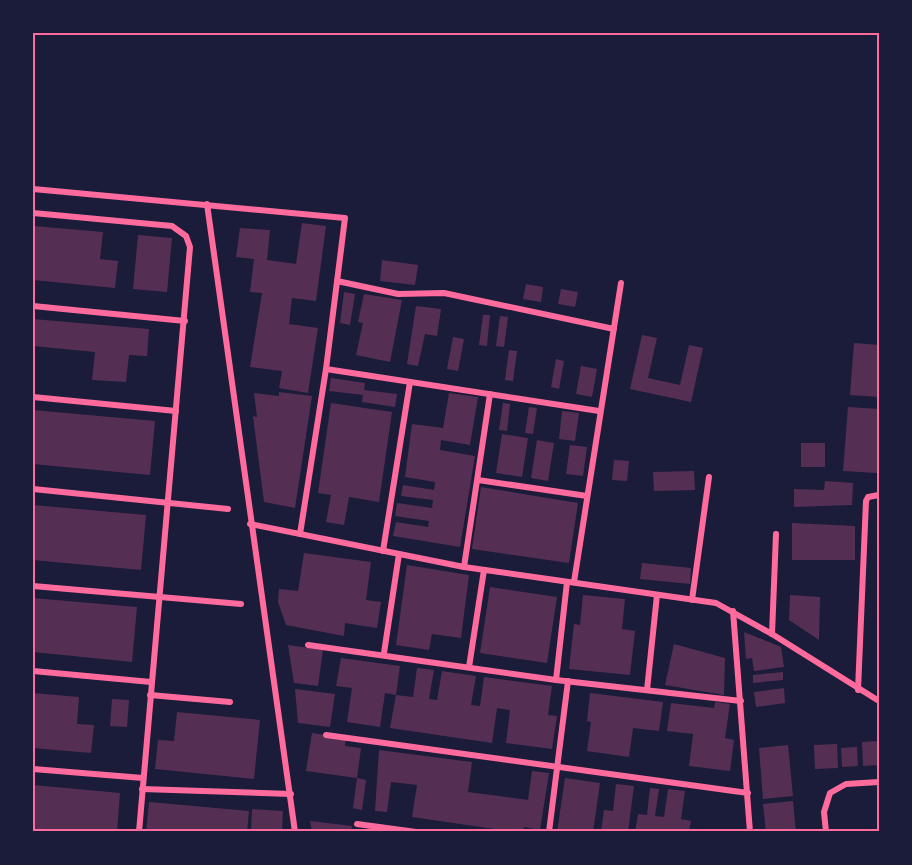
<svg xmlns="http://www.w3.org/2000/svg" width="912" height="865" viewBox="0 0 912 865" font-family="'Exo 2',sans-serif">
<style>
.building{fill:#542f53}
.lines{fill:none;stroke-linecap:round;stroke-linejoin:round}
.minor{stroke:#ff6b9d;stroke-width:6}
.neatline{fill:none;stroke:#ff6b9d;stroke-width:2}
</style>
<rect width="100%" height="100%" fill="#1b1b3a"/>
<g class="building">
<polygon points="302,223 326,226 316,301 292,298 289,324 318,328 308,393 279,388 282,371 250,367 262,293 250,292 254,259 236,257 240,228 270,230 267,260 296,264"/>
<polygon points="34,226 103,232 100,259 118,261 115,288 33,280"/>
<polygon points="138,235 172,238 167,292 133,289"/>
<polygon points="382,260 418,265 415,285 380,281"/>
<polygon points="526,284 543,287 541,302 523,299"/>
<polygon points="561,289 578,292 575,307 558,304"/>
<polygon points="344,292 355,294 350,325 340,323"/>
<polygon points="364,294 402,300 390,362 356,355 363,323 358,322"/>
<polygon points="416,306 441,309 437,336 425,334 418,366 407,364"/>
<polygon points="483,315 490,315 487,346 479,345"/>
<polygon points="500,316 508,317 504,347 496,346"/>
<polygon points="33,319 149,329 147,356 129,355 126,382 92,380 95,352 33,346"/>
<polygon points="642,335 657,338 648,378 680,385 689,345 703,348 691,402 630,389"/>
<polygon points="453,337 464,339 458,371 447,369"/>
<polygon points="854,343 879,345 879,397 850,395"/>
<polygon points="509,350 517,351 513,381 505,380"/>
<polygon points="556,359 564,361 559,389 551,387"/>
<polygon points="581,366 597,369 592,397 576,394"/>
<polygon points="331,378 365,383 364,390 397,394 395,407 362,402 363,395 329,391"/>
<polygon points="279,392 312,396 295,508 264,502 253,416 257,417 254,393 279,396"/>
<polygon points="449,393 478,397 470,445 441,440 440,450 475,456 460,547 393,536 396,522 428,527 429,521 395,516 397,503 432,508 433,500 401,496 403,485 434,490 435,482 405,477 412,424 443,428"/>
<polygon points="331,403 392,412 379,502 349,497 344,525 326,522 331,495 318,493"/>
<polygon points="503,403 510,404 507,431 499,430"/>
<polygon points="529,407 537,408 533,434 525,433"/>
<polygon points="848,407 879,409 877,473 843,471"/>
<polygon points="33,410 155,421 150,475 33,464"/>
<polygon points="562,411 579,413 575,441 559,439"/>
<polygon points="502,434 528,438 522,477 496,473"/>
<polygon points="537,440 554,443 548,481 531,478"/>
<rect x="801" y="443" width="24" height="24"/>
<polygon points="570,445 587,447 583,476 566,474"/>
<polygon points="614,460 629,461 627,481 612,480"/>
<polygon points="694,471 695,490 654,491 653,472"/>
<polygon points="825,481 853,483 852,505 794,507 794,489 824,490"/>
<polygon points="481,487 578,503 569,563 472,549"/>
<polygon points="33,505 146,515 141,570 33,560"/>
<polygon points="792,523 855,526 855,560 792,560"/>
<polygon points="304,553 371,562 366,600 381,602 377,628 345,623 344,636 286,625 278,602 279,589 298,591"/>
<polygon points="642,563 691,568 690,584 640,579"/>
<polygon points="407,565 469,575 461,638 432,634 429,650 396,645"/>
<polygon points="490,587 557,597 547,663 480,653"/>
<polygon points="583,595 625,599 622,629 635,631 630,675 569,669 574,624 580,625"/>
<polygon points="790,595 820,597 819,640 789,620"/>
<polygon points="33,598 137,607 132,662 33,652"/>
<polygon points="744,632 781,647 784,667 754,671 752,658 746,659"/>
<polygon points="674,644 725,658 724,695 665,685"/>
<polygon points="288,645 323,650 318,686 294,683"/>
<polygon points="341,658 400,666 396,695 385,693 380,727 347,722 352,688 336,686"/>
<polygon points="417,668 434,670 429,699 437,700 442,671 476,676 471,705 480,706 484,677 552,686 548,715 557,716 552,749 506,743 510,710 497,708 492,743 390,728 396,695 413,697"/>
<polygon points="783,672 783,680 753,683 753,675"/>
<polygon points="784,688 785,703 756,707 754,692"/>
<polygon points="295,689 335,694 330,727 298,723"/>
<polygon points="33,693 79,697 77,724 94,725 91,753 33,748"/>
<polygon points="590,693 663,702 659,731 633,728 629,757 587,751 591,722 587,721"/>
<polygon points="112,699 129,700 127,727 110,726"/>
<polygon points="715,702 730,704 725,738 734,740 730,771 689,766 693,734 667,731 671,703 714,708"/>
<polygon points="177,712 260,720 254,779 155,769 158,740 174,741"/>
<polygon points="312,733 346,738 345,746 361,748 357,778 306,771"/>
<polygon points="879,741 879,765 863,766 862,742"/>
<polygon points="837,744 838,768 815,769 814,745"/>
<polygon points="788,745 793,796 763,799 759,748"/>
<polygon points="857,747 858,766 842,767 841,748"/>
<polygon points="379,750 472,762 468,792 528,800 532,771 549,773 540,830 524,827 523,832 515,832 412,817 417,785 391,782 387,812 375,811"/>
<polygon points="357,778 366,780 362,810 353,808"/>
<polygon points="565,778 600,783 593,832 557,832"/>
<polygon points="616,784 634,786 628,832 601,832 604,810 613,811"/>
<polygon points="33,785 120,793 117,832 33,832"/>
<polygon points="650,788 659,789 655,816 664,817 668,789 685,791 681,819 691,821 689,832 635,832 638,814 647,815"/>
<polygon points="793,801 796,832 766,832 763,804"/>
<polygon points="149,802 249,811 247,832 146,832"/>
<polygon points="252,809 283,811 282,832 251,832"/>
<polygon points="310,821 352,826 351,832 312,832"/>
</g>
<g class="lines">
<g class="minor">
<polyline points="33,189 345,218 326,369 300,534"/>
<polyline points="207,204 295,832"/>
<polyline points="33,213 172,226 186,236 190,247 139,832"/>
<polyline points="337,281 398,294 444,293 614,329"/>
<polyline points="33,306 185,321"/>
<polyline points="326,369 599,411"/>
<polyline points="33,397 176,411"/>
<polyline points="478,480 587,496"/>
<polyline points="33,489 228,509"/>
<polyline points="250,524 464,567 716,603 772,634 879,701"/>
<polyline points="383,551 410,382"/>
<polyline points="464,567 490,394"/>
<polyline points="574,582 621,283"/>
<polyline points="33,586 241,604"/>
<polyline points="692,600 709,477"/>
<polyline points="733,611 750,832"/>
<polyline points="772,634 776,534"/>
<polyline points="308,645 556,680 741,701"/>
<polyline points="384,653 399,554"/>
<polyline points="469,667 484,570"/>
<polyline points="33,671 151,682"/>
<polyline points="556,680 567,582"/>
<polyline points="647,690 657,595"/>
<polyline points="858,690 866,501 868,497 879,495"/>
<polyline points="150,695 230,702"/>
<polyline points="326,735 748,793"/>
<polyline points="33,769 143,778"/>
<polyline points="142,789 291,794"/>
<polyline points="357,824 416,832"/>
<polyline points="549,832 568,681"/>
<polyline points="826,832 824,812 830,793 846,784 879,782"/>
</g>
</g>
<rect width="912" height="865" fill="none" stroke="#1b1b3a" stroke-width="69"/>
<rect x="34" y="34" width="844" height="796" class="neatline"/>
</svg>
